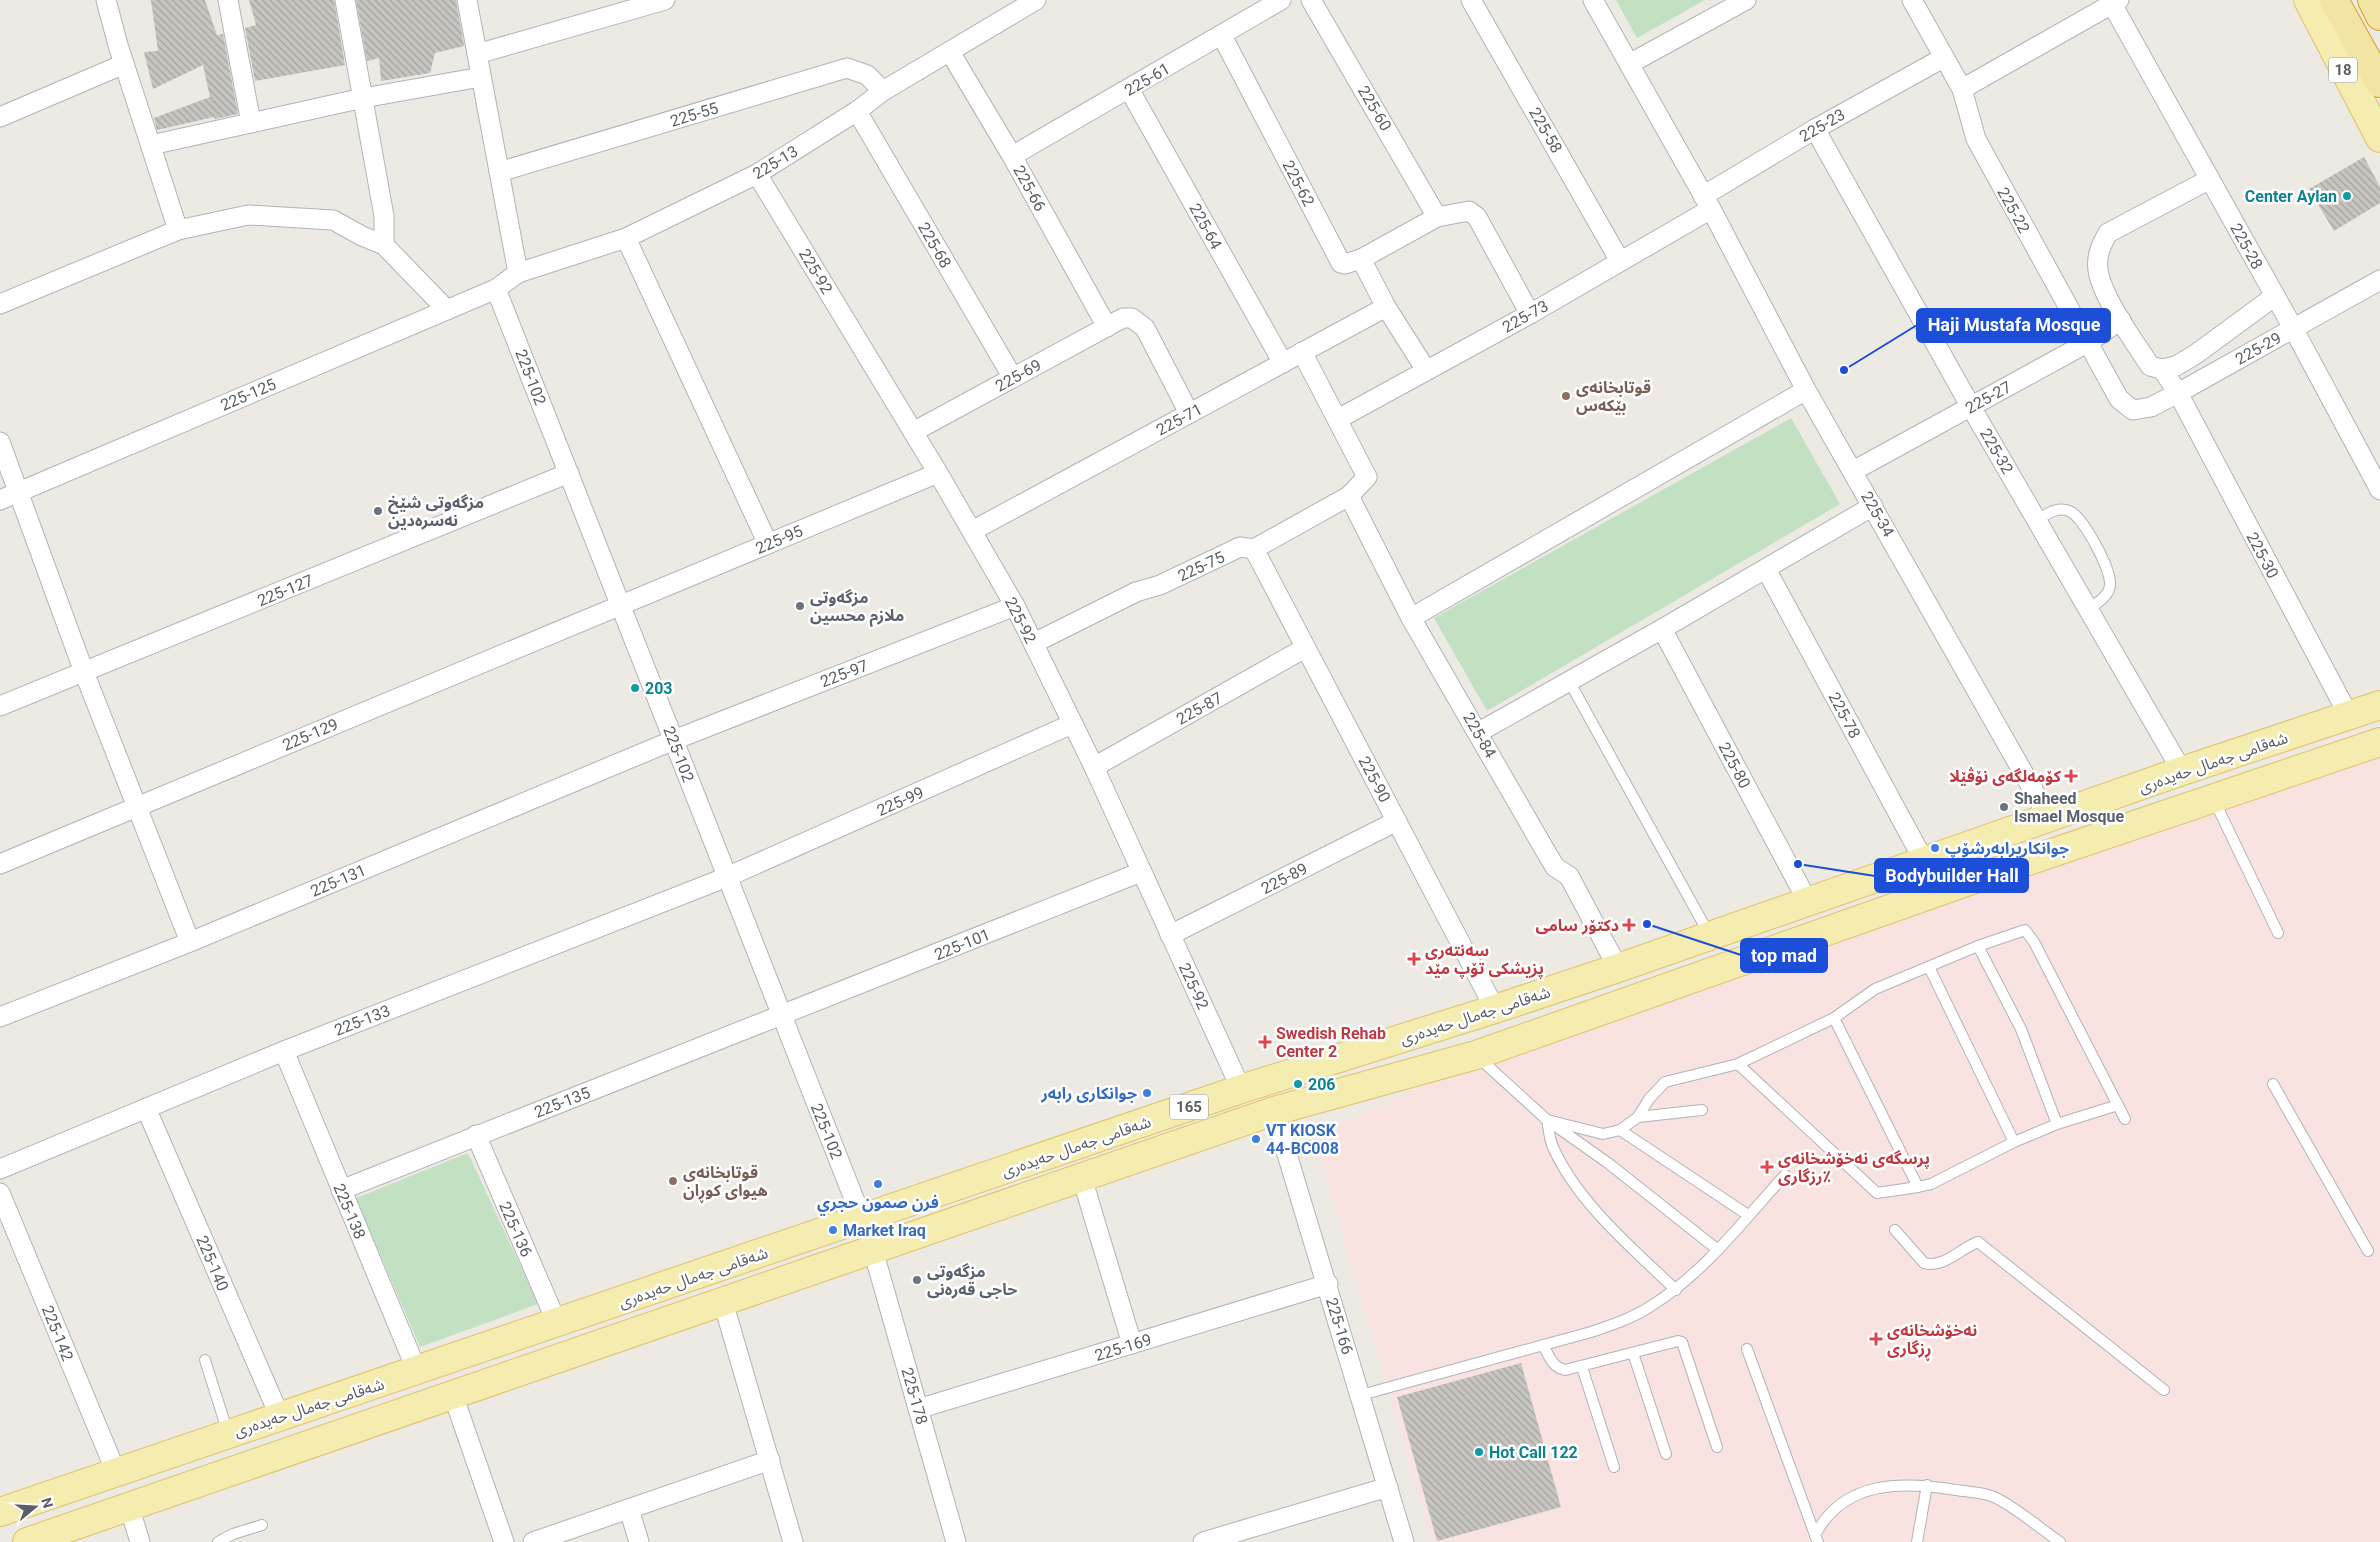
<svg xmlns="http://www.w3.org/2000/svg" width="2380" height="1542" viewBox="0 0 2380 1542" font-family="Roboto,'Noto Sans Arabic',sans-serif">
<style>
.medical{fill:#f8e3e1}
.green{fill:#c2e1c3}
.building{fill:url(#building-back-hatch)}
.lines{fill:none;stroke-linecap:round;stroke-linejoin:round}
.service-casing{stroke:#b0b3b7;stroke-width:12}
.minor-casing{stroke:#b0b3b7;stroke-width:21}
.primary-casing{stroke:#e0c268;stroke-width:30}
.trunk-casing{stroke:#d4a11b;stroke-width:30}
.service{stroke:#fff;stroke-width:10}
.minor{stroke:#fff;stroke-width:19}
.primary{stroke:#f5ecaf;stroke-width:28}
.trunk{stroke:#f2e4a2;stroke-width:28}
.culture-dot{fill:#0f9aa8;stroke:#fff;stroke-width:2}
.education-dot{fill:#8d6e63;stroke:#fff;stroke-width:2}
.worship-dot{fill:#6b7280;stroke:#fff;stroke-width:2}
.health-dot{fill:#e0444e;stroke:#fff;stroke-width:2}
.shop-dot{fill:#3f7fe0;stroke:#fff;stroke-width:2}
.labels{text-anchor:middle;stroke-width:5;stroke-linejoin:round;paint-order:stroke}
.shield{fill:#fff;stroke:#8c8e91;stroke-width:1}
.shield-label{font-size:15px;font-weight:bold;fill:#5b5e62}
.street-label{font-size:16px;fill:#5b5e62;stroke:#fff}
.culture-label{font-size:16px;font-weight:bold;fill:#0d838f;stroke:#fff;text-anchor:start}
.education-label{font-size:16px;font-weight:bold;fill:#785e54;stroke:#fff;text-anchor:start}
.worship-label{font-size:16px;font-weight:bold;fill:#5b616d;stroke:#fff;text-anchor:start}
.health-label{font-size:16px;font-weight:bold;fill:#be3a42;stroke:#fff;text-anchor:start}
.shop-label{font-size:16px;font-weight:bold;fill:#366cbe;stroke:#fff;text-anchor:start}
.leader{fill:none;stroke:#1d4ed8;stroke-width:2}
.callout-dot{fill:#1d4ed8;stroke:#fff;stroke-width:2}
.callout{fill:#1d4ed8;stroke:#1d4ed8;stroke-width:2}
.callout-label{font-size:18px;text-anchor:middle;font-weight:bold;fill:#fff}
</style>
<defs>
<pattern id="building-back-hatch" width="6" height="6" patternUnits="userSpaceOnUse" patternTransform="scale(1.25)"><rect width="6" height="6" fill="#c7c5c0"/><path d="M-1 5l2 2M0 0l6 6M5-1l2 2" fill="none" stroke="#a5a39f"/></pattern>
</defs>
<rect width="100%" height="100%" fill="#eceae3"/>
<polygon class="medical" points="2380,757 2380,1542 1432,1542 1314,1136 1534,1035 1966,882"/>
<g class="green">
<polygon points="1616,0 1705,0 1637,38"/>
<polygon points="1791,418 1840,504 1487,711 1434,618"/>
<polygon points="468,1153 538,1304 420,1347 356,1198"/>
</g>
<g class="building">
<polygon points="151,0 205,0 217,35 223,34 238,114 215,119 214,117 157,130 154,118 210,97 203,65 153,89 144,52 158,51"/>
<polygon points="249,0 334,0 345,65 255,81 245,28 256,25"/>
<polygon points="356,0 456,0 464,46 435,53 430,73 381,81 379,58 367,61"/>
<polygon points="2364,157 2380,187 2380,203 2334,231 2309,189"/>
<polygon points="1521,1363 1561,1507 1437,1541 1397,1397"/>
</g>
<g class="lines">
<defs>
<g id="service">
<path d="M2036,520C2046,515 2057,506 2069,511C2083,516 2111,569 2110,584C2110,596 2097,603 2088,609"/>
<polyline points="1569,681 1709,934"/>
<polyline points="2214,800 2278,933"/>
<polyline points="1978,946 2021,1029 2057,1124"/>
<polyline points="1929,967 2014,1142"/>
<polyline points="1834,1018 1918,1187 1931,1184 2014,1142 2057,1124 2118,1105"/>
<polyline points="1479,1058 1547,1120 1608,1163 1718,1250"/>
<polyline points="1738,1064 1877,1193 1918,1187"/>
<polyline points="2273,1084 2368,1251"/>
<polyline points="1638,1117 1702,1110"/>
<polyline points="1620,1130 1748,1215"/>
<path d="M1895,1230L1924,1263C1943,1269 1961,1248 1978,1242L2164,1390"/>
<path d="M1676,1290C1633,1249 1577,1202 1553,1147C1549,1139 1549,1128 1547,1120L1603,1134L1620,1130L1638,1117L1649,1099L1665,1082L1738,1064L1834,1018L1875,989L1978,946L2025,930L2034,942L2125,1119"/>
<path d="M1543,1345C1549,1356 1552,1367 1565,1370L1678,1341L1682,1342L1717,1447"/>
<polyline points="1747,1349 1815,1535"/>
<polyline points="1633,1353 1666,1454"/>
<polyline points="205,1360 228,1433"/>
<polyline points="1582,1367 1614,1467"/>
<path d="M1361,1395L1591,1332C1612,1325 1633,1318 1651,1306C1704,1273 1743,1221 1785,1175"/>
<polyline points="218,1542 233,1534 262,1525"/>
<path d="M1818,1542L1815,1535C1844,1480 1902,1481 1956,1490C1967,1492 1983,1492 1994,1497C2016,1507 2039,1528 2060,1542"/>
<polyline points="1917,1542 1927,1485"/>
</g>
<g id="minor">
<polyline points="106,0 118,45 178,230"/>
<polyline points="228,0 251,123"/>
<polyline points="345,0 384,216 384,245"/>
<polyline points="467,0 518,273"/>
<polyline points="1311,0 1437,217"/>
<polyline points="1471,0 1620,261"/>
<polyline points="1593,0 1711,209 1806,390 2049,818"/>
<polyline points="1912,0 1962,89 1976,139 2119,399 2133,410 2151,407 2178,393 2380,280"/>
<polyline points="2112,4 2293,328 2380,490"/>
<polyline points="1222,36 1341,263 1345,264 1361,259 1386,307 1426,370"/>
<polyline points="950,52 1012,156 1107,327"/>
<polyline points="477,54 665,0"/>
<polyline points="1629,64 1746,0"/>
<polyline points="1129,89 1283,363"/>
<polyline points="1962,89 2119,0"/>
<polyline points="857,111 1013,378"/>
<polyline points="0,117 124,64"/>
<polyline points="1815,129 1971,407 2182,771"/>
<polyline points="151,145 363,98 481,77"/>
<polyline points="1012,156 1281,0"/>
<polyline points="499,172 847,68 867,75 883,91"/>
<polyline points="757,174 938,473 1015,606 1094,767 1241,1089"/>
<path d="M2210,179L2108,233C2101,245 2096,256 2098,270C2102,298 2135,342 2150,366L2162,369L2176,366L2196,354L2275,296"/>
<polyline points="1703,196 1815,129 1943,58"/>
<polyline points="626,238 768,544"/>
<polyline points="1361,259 1437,217 1469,211 1477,217 1530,314"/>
<polyline points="496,289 862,1219"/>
<polyline points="0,304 178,230 248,215 333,220 362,236 384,245 447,310"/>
<polyline points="2162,369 2178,393 2349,716"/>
<polyline points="1338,419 1530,314 1711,209"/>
<polyline points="913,432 1123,318 1132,318 1145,328 1189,413"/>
<polyline points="0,442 84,672 190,942"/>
<polyline points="1853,471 2087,343 2121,320"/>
<polyline points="1349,496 1411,618 1546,852 1555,867 1569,876 1618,968"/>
<polyline points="0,500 496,289 518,273 626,238 757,174 857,111 883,91 1036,0"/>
<polyline points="972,531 1386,307"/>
<polyline points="1254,549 1495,1009"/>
<polyline points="1766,569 1924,861"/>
<polyline points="1411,618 1806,390"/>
<polyline points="1662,629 1808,902"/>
<polyline points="1034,643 1136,592 1160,585 1240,547 1254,549 1349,496 1367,477 1302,352"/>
<polyline points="0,706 569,473"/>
<polyline points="1479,732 1662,629 1873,506"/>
<polyline points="1094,767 1305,648"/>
<polyline points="0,864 938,473"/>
<polyline points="1170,935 1397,821"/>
<polyline points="0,1017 190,942 674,740 1015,606"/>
<polyline points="284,1051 417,1371"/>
<polyline points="146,1108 280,1417"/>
<polyline points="1274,1111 1404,1542"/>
<polyline points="476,1135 557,1323"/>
<polyline points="0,1169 284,1051 727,877 1072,724"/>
<polyline points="1082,1178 1132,1344"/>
<polyline points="341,1190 1141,872"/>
<polyline points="0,1193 116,1472"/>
<polyline points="873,1250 956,1542"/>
<polyline points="723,1302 793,1542"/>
<polyline points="453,1395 504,1542"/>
<polyline points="918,1409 1328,1284"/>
<polyline points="129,1506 140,1542"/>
<polyline points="629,1509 639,1542"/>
<polyline points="533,1542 770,1460"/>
<polyline points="1203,1542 1388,1487"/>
</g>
<g id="primary">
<polyline points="2308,0 2380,138"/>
<polyline points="0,1512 1241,1089 1495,1009 1618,968 2182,771 2380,705"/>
<polyline points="27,1542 1274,1111 1476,1055 1966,882 2380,742"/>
</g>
<g id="trunk">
<polyline points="2334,0 2380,83"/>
<polyline points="2372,0 2380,16"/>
</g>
</defs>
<use href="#service" class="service-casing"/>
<use href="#minor" class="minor-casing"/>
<use href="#primary" class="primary-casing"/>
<use href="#trunk" class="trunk-casing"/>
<use href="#service" class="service"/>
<use href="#minor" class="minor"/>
<use href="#primary" class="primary"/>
<use href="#trunk" class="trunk"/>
</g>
<g class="culture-dot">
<circle cx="2347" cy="196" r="5"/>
<circle cx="635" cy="688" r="5"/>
<circle cx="1298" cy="1084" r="5"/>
<circle cx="1479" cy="1452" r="5"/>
</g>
<g class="education-dot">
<circle cx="1566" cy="396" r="5"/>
<circle cx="673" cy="1181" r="5"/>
</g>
<g class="worship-dot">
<circle cx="378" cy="511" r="5"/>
<circle cx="800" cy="606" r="5"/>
<circle cx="2004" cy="807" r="5"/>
<circle cx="917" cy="1280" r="5"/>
</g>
<g class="health-dot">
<path d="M2068.5 768.5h5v5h5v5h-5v5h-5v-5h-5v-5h5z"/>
<path d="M1626.5 917.5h5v5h5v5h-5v5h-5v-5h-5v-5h5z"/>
<path d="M1411.5 951.5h5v5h5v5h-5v5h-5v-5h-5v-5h5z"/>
<path d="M1262.5 1034.5h5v5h5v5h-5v5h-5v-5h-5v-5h5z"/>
<path d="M1764.5 1159.5h5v5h5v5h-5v5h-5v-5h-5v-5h5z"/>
<path d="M1873.5 1331.5h5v5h5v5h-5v5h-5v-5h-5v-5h5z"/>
</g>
<g class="shop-dot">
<circle cx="1935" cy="848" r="5"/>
<circle cx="1147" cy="1093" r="5"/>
<circle cx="1256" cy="1139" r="5"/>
<circle cx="878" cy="1184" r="5"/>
<circle cx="833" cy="1230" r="5"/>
</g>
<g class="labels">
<g class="shield">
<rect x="2329" y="57.5" width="28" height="25" rx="4"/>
<rect x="1170" y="1094.5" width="38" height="25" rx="4"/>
</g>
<g class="shield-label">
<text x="2343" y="75">18</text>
<text x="1189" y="1112">165</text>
</g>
<g class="street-label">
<text transform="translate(1147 79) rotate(-30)" y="6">225-61</text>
<text transform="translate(1375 108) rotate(59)" y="6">225-60</text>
<text transform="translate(694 114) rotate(-17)" y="6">225-55</text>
<text transform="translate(1822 125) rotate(-30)" y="6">225-23</text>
<text transform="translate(1546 130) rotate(60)" y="6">225-58</text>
<text transform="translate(775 162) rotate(-31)" y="6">225-13</text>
<text transform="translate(1299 183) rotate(62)" y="6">225-62</text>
<text transform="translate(1030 188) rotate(61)" y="6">225-66</text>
<text transform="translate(2014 210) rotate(61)" y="6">225-22</text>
<text transform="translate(1206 226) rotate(61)" y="6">225-64</text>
<text transform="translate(935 245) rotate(60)" y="6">225-68</text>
<text transform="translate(2247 246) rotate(61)" y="6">225-28</text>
<text transform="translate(816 271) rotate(59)" y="6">225-92</text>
<text transform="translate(1525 316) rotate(-29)" y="6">225-73</text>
<text transform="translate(2258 348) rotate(-29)" y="6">225-29</text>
<text transform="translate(1018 375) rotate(-29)" y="6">225-69</text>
<text transform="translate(531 377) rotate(69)" y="6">225-102</text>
<text transform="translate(248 394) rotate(-23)" y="6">225-125</text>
<text transform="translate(1988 397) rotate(-29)" y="6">225-27</text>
<text transform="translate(1179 419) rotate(-28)" y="6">225-71</text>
<text transform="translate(1997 451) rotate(60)" y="6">225-32</text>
<text transform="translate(1878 514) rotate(60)" y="6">225-34</text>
<text transform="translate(779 539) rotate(-23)" y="6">225-95</text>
<text transform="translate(2263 555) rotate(62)" y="6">225-30</text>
<text transform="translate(1201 566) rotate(-25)" y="6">225-75</text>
<text transform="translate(285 590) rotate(-22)" y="6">225-127</text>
<text transform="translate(1021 620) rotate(63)" y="6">225-92</text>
<text transform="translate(844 673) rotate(-21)" y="6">225-97</text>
<text transform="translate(1199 708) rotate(-29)" y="6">225-87</text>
<text transform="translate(1845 715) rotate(62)" y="6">225-78</text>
<text transform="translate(310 734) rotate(-23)" y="6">225-129</text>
<text transform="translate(1480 735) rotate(60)" y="6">225-84</text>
<text transform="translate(679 754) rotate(69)" y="6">225-102</text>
<text transform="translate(2213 762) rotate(-19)" y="6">شەقامی جەمال حەیدەری</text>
<text transform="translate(1735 765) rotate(62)" y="6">225-80</text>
<text transform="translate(1375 779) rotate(62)" y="6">225-90</text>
<text transform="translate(900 801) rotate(-24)" y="6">225-99</text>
<text transform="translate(1284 878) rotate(-27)" y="6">225-89</text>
<text transform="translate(338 880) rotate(-23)" y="6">225-131</text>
<text transform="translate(962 944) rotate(-22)" y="6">225-101</text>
<text transform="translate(1194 986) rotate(65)" y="6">225-92</text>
<text transform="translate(1475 1015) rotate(-18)" y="6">شەقامی جەمال حەیدەری</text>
<text transform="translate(362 1020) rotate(-21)" y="6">225-133</text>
<text transform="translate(562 1102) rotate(-21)" y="6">225-135</text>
<text transform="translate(827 1131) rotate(68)" y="6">225-102</text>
<text transform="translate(1076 1146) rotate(-19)" y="6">شەقامی جەمال حەیدەری</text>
<text transform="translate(350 1211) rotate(67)" y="6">225-138</text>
<text transform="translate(516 1229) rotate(66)" y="6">225-136</text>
<text transform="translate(213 1263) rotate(67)" y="6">225-140</text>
<text transform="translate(693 1277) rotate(-19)" y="6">شەقامی جەمال حەیدەری</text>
<text transform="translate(1340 1326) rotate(73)" y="6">225-166</text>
<text transform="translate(58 1333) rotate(68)" y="6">225-142</text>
<text transform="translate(1123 1347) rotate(-17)" y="6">225-169</text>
<text transform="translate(915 1396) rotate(74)" y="6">225-178</text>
<text transform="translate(309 1407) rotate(-18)" y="6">شەقامی جەمال حەیدەری</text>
</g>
<g class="culture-label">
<text x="2337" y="202" text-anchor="end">Center Aylan</text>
<text x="645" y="694">203</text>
<text x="1308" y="1090">206</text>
<text x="1489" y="1458">Hot Call 122</text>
</g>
<g class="education-label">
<text x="1576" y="393">قوتابخانەی<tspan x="1576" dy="18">بێكه‌س</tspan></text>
<text x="683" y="1178">قوتابخانەی<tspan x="683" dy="18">هیوای کوڕان</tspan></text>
</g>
<g class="worship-label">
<text x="388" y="508">مزگه‌وتی شێخ<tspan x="388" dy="18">نه‌سرەدین</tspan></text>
<text x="810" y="603">مزگه‌وتی<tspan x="810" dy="18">ملازم محسین</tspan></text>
<text x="2014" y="804">Shaheed<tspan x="2014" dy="18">Ismael Mosque</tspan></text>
<text x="927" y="1277">مزگەوتی<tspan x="927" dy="18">حاجی قەرەنی</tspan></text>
</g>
<g class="health-label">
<text x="2061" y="782" text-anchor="end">كۆمەلگەی نۆڤێلا</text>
<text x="1619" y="931" text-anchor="end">دكتۆر سامی</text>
<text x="1425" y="956">سەنتەری<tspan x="1425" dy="18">پزیشکی تۆپ مێد</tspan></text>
<text x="1276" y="1039">Swedish Rehab<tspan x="1276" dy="18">Center 2</tspan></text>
<text x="1778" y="1164">پرسگەی نەخۆشخانەی<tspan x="1778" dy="18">رزگاری٪</tspan></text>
<text x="1887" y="1336">نەخۆشخانەی<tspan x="1887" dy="18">ڕزگاری</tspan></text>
</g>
<g class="shop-label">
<text x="1945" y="854">جوانكاریڕابەرشۆپ</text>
<text x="1137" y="1099" text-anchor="end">جوانکاری رابەر</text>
<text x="1266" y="1136">VT KIOSK<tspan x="1266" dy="18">44-BC008</tspan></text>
<text x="878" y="1208" text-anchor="middle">فرن صمون حجري</text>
<text x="843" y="1236">Market Iraq</text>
</g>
</g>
<path class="leader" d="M1844 370L1917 325M1798 864L1875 876M1647 924L1741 955"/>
<g class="callout-dot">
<circle cx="1844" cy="370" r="5"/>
<circle cx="1798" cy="864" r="5"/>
<circle cx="1647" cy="924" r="5"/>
</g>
<g class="callout">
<rect x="1917" y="309" width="193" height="33" rx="5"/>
<rect x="1875" y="859" width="153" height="33" rx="5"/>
<rect x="1741" y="939" width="86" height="33" rx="5"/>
</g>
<g class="callout-label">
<text x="2014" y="331">Haji Mustafa Mosque</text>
<text x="1952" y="882">Bodybuilder Hall</text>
<text x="1784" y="962">top mad</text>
</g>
<g transform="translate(35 1507) rotate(72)" stroke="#ffffff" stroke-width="4" paint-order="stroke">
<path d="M0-4L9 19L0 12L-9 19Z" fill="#5b5e62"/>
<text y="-8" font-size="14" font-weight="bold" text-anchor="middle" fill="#5b5e62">N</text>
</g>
</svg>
